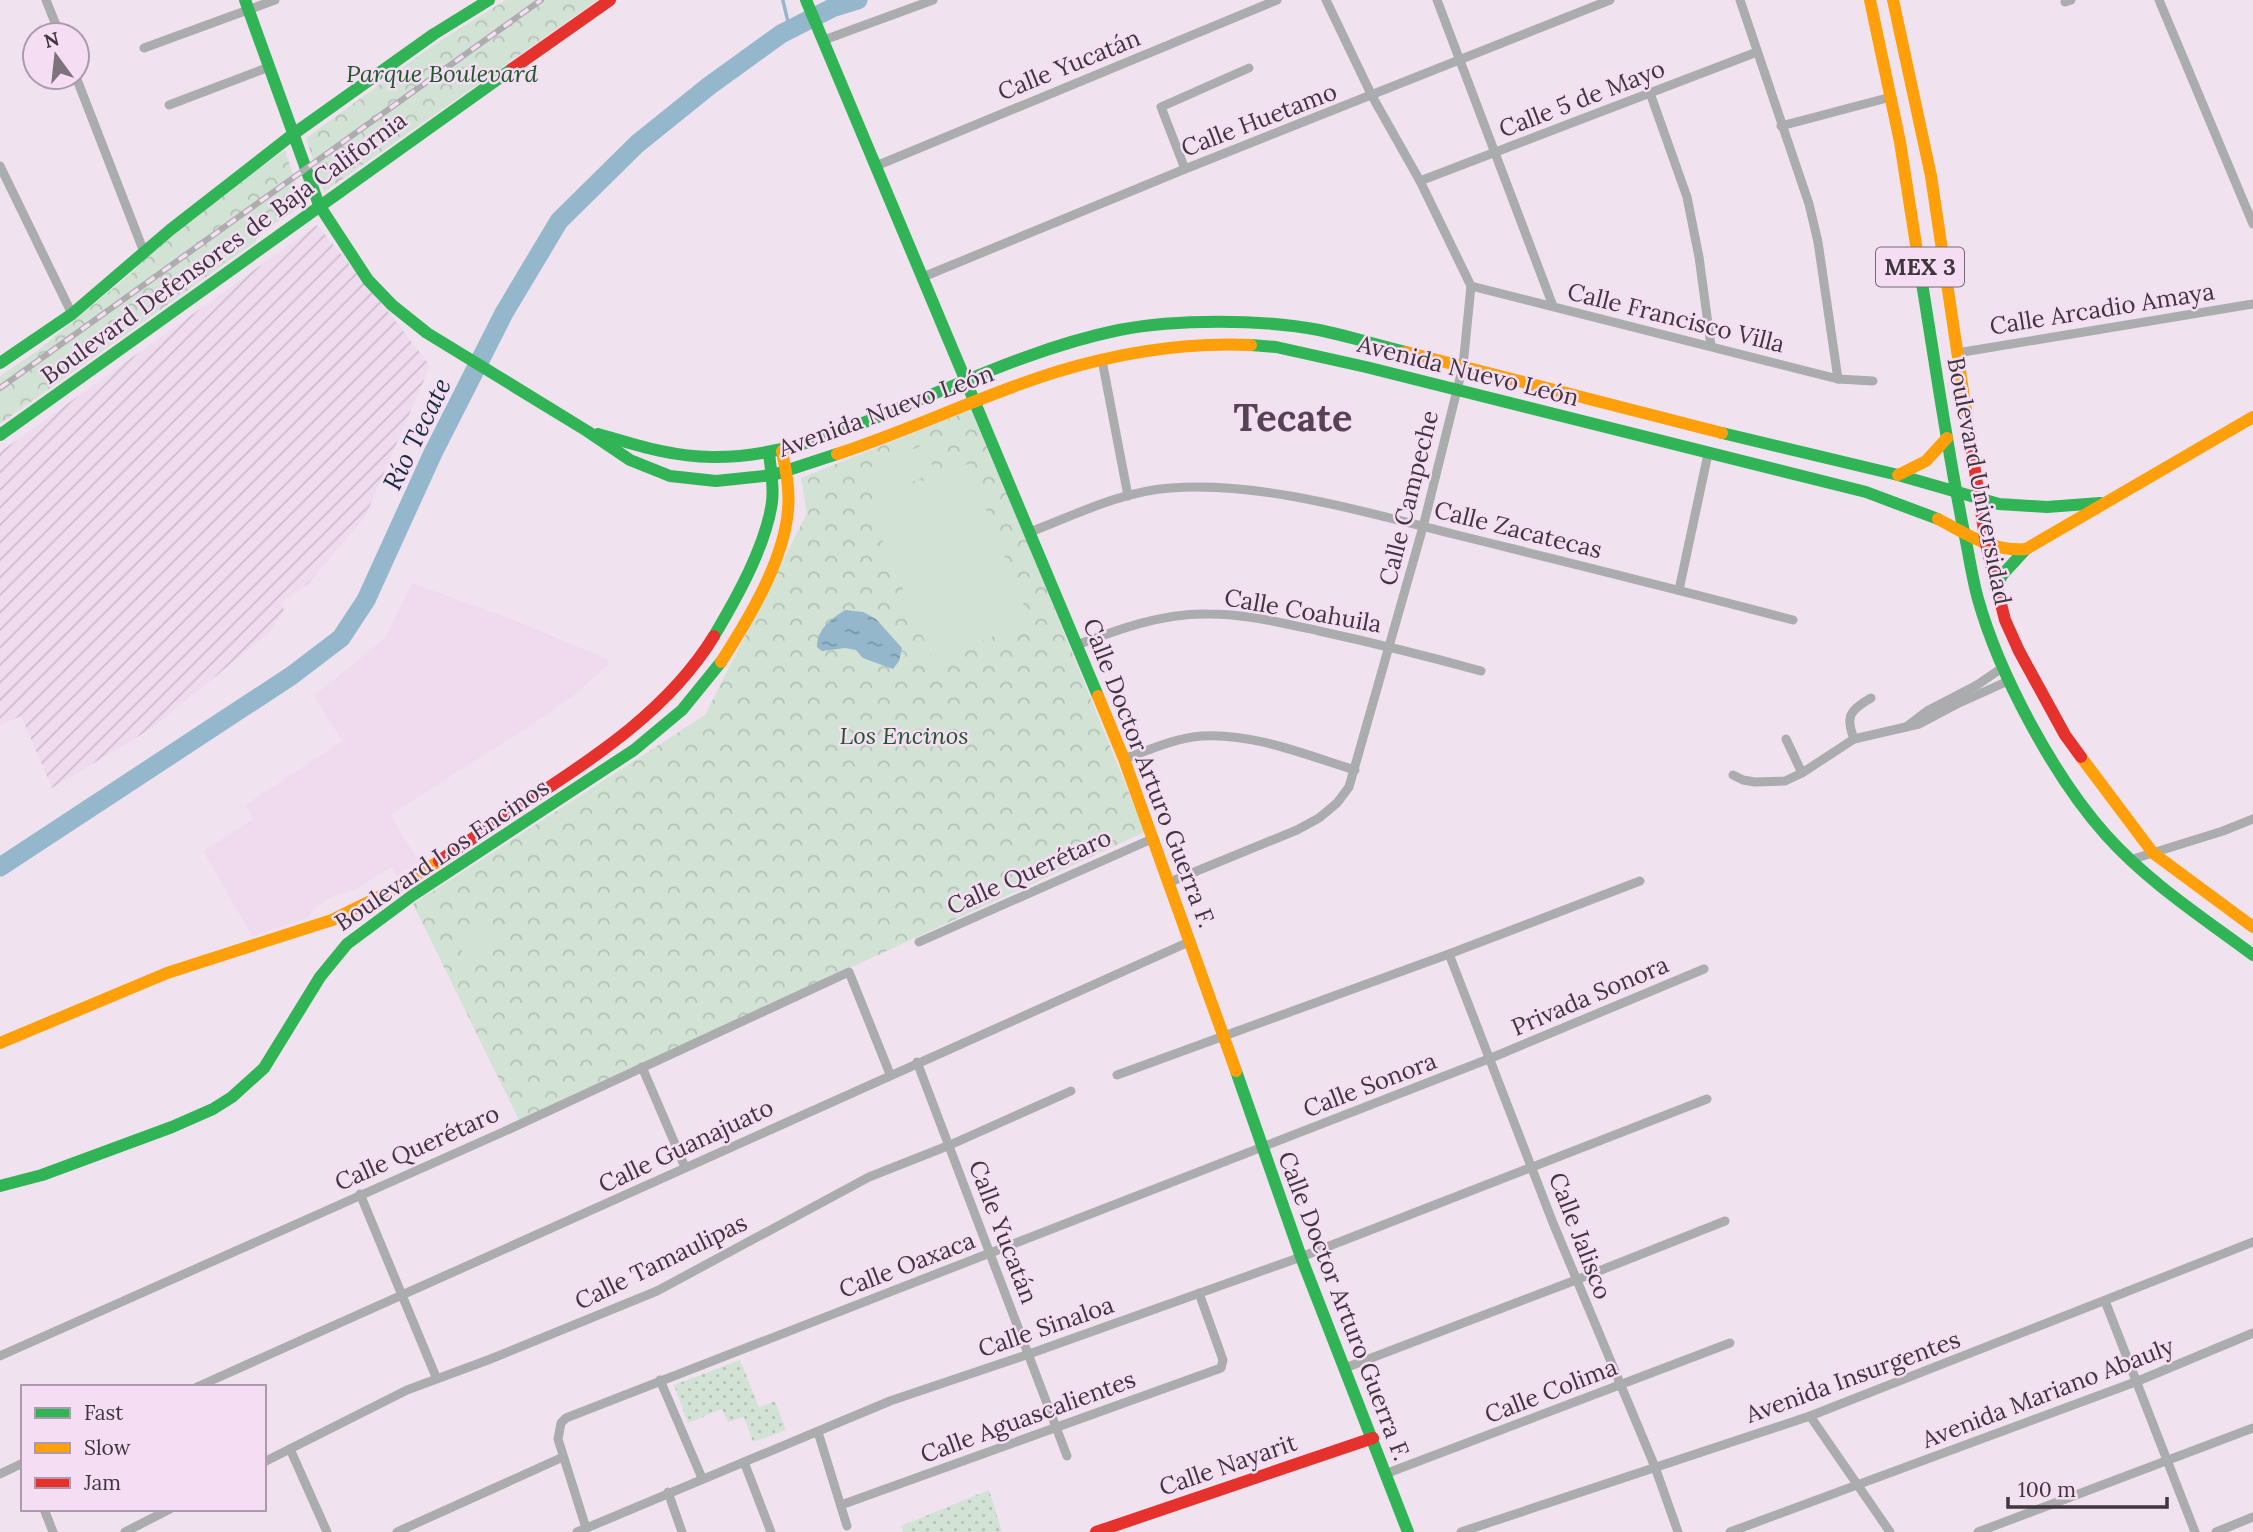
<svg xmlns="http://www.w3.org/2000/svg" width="2253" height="1532" viewBox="0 0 2253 1532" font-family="Lora,serif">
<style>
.built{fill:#efdaee}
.industrial{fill:url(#industrial-furrows)}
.grass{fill:url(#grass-dots)}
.park{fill:url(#park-crowns)}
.pitch{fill:#d2e2d4}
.water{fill:url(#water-ripples)}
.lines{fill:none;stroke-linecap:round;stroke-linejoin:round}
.stream{stroke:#94b7cc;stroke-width:3.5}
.river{stroke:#94b7cc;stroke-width:19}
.street{stroke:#abacae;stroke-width:9}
.fast{stroke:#30b455;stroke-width:12}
.slow{stroke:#ff9f0a;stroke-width:12}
.jam{stroke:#e5322d;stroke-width:12}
.rail-casing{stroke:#afacb0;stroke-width:6}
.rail{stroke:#f5def3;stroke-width:3.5;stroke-dasharray:10;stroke-linecap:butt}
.labels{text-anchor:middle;stroke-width:5;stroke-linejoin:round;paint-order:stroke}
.shield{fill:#f5def3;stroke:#766874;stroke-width:2}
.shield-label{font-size:23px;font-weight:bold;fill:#3f363e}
.street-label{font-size:24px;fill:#3f363e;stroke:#f5def3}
.park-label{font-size:24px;font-style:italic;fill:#1e5929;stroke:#f5def3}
.water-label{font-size:26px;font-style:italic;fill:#132e3a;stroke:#f5def3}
.town-label{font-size:38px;font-weight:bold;fill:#554254;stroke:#f5def3}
</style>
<defs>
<pattern id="industrial-furrows" width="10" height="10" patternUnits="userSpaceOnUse" patternTransform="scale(1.75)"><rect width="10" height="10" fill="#efdaee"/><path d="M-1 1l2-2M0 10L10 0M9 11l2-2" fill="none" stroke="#cebccd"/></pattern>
<pattern id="grass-dots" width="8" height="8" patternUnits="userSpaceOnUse" patternTransform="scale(1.75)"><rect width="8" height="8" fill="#d2e2d4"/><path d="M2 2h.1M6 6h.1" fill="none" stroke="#b5c2b7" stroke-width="1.8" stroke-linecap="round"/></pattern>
<pattern id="park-crowns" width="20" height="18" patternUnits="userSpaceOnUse" patternTransform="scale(1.75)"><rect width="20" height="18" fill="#d2e2d4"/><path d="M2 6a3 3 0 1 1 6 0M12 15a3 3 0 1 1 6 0" fill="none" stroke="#b5c2b7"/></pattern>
<pattern id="water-ripples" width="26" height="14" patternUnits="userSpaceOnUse" patternTransform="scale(1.75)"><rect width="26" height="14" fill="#94b7cc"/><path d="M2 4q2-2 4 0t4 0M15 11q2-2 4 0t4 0" fill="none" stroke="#7a96a7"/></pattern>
</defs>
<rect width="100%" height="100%" fill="#f0e3ef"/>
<polygon class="built" points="412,583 511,619 607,659 608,665 575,694 545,716 390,815 419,862 397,876 391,867 356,889 329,898 312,910 308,918 252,936 203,851 254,819 245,805 342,741 314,696 385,638"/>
<polygon class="industrial" points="317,225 387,310 430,366 365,517 308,584 281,603 284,610 271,631 152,728 52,788 21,716 0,725 0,452"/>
<g class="grass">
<polygon points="740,1360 759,1407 775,1401 786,1430 753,1442 744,1417 728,1422 722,1409 688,1423 674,1385"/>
<polygon points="989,1490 1002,1532 903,1532 901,1526"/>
</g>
<g class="park">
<polygon points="506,0 598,0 324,192 306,138 435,44"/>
<polygon points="285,150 303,205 260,234 254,243 0,424 0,376 37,351 133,272 154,243"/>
<polygon points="973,409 1145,832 519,1120 413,904 705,715 807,513 801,478"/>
</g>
<g class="pitch">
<polygon points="923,445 935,471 890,493 968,464 1030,621 933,661 867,502 879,497 867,469"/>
<path d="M486,916L496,947L464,961C457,936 461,924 486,916Z"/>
</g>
<path class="water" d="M845,610L863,612L876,619L902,648L899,661L893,669L863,658L856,650L845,648L822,651L817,647C817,629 831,619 845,610Z"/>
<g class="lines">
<polyline class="stream" points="783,1 790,30"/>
<polyline class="river" points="0,867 291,676 341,638 366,600 433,453 504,313 559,221 637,144 709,86 781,34 832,8 858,0"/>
<g class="street">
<polyline points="46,0 60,35"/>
<polyline points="1437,0 1553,306"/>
<polyline points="1740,0 1809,204 1818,242 1838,379"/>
<polyline points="2159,0 2253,224"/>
<polyline points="2065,2 2071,0"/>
<polyline points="824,40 933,0"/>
<polyline points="144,48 275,0"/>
<polyline points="76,77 144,252"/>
<polyline points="1650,93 1687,197 1699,257 1711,346"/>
<polyline points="169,105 269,67"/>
<polyline points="1781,126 1891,97"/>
<polyline points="0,166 72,314"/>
<polyline points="876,166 1277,0"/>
<polyline points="1185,169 1161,107 1249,68"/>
<polyline points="1420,181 1757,52"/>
<polyline points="923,277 1185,169 1610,0"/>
<polyline points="1471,286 1838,379 1873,381"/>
<polyline points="1957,353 2253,304"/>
<polyline points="1102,360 1128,496"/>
<path d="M1030,532C1075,515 1122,491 1171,488C1261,481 1365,512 1453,534C1567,562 1680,590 1793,620"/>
<polyline points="1679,590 1708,454"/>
<path d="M1077,645C1119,629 1163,613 1208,614C1246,614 1282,623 1319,631C1374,643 1427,656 1481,671"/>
<polyline points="1906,727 1927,711 1977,685 2002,668"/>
<polyline points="1786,739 1802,773"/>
<path d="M1854,739C1845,716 1850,710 1871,698"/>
<path d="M1124,759C1149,750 1175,738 1202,736C1254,733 1306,755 1355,770"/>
<polyline points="1733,775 1743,780 1755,782 1785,781 1802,773 1854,739 1919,724 1957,704 2008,681"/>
<polyline points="2130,860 2223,831 2253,819"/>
<polyline points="1170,882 1297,830 1319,818 1337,803 1349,787 1423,527 1463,366 1471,286 1420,181 1372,96 1326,0"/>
<polyline points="919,942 1154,838"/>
<polyline points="1449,954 1553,1223 1655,1467 1678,1532"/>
<polyline points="917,1062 1067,1456"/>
<polyline points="642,1067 685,1167"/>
<polyline points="1117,1075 1449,954 1640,881"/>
<polyline points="360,1194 436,1377"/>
<polyline points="2105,1301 2195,1532"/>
<polyline points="0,1356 503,1132 849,972 890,1074"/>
<polyline points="1345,1368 1576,1280 1725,1221"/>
<polyline points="660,1380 702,1478"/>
<polyline points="197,1387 1191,941"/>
<polyline points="1810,1416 1890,1532"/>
<polyline points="818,1432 847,1526"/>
<polyline points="290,1449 327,1532"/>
<polyline points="264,1462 407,1390 488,1360 657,1291 869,1177 950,1145 1071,1091"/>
<polyline points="744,1462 771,1532"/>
<polyline points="0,1474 23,1463"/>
<polyline points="1385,1474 1730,1343"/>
<polyline points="668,1492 682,1532"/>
<polyline points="841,1505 1221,1368 1223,1360 1199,1293"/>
<polyline points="44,1509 53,1532"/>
<polyline points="586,1528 558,1439 561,1423 566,1418 1491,1058 1704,969"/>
<polyline points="125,1532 170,1509"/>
<polyline points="397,1532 563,1457"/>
<polyline points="577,1532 890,1401 1029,1354 1301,1257 1707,1099"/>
<polyline points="1461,1532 1810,1416 2253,1242"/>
<polyline points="1730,1532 2138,1381 2253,1333"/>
<polyline points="1978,1532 2253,1428"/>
<polyline points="2216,1532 2253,1517"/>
</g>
<g class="fast">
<polyline points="245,0 319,205 368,280 392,305 427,333 587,431 630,460 670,476 716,481 773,475 837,454"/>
<polyline points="806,0 1098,696"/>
<path d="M1921,277C1935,362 1947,448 1964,532C1969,554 1972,578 1978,599C1999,674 2054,777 2106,835C2148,882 2202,917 2253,955"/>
<polyline points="1251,345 1276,347 1366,367 1866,492 1938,519"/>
<polyline points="0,363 72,314 170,230 292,135 434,34 489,0"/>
<polyline points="1722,433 1898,475 1999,504 2047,507 2100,503"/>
<path d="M598,434C636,445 672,457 712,457C775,458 837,434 895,410C968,380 1041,346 1119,330C1175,319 1262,319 1319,330C1348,336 1377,345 1406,352"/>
<polyline points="0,435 512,69"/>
<polyline points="1995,587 2003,574 2026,549"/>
<path d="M714,636C736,599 766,546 772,502C774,486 771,470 769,454"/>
<polyline points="1236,1071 1301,1257 1408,1532"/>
<polyline points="0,1186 42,1175 172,1127 213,1109 232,1097 264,1068 320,977 347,944 413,895 634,750 682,710 721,662"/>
</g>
<g class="slow">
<polyline points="1870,0 1900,142 1921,277"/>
<polyline points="1893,0 1931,176 1969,431"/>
<polyline points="1406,352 1722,433"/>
<path d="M837,454C911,430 982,395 1056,372C1118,353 1186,342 1251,345"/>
<polyline points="1898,475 1926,461 1947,438"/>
<path d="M1938,519C1967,534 1992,552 2026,549L2253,417"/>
<path d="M721,662C748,620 784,561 788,510C790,490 786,471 782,451"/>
<polyline points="1098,696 1124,759 1236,1071"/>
<polyline points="2081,757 2153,853 2253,927"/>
<polyline points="0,1043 167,973 332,920 389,892 439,861"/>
</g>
<g class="jam">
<polyline points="512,69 610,0"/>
<polyline points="1969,431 1986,544 2005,620 2019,651 2065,735 2081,757"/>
<path d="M439,861C469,841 498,821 528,801C597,756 670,708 714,636"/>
<polyline points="1096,1532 1373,1438"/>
</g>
<defs>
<polyline id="rail" points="0,388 541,0"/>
</defs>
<use href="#rail" class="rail-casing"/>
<use href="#rail" class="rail"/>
</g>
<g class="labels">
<rect class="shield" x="1876" y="247.5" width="88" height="39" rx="5"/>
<g class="shield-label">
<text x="1920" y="275">MEX 3</text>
</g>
<g class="street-label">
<text transform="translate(1069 65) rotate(-22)" y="8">Calle Yucatán</text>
<text transform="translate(1582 99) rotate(-21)" y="8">Calle 5 de Mayo</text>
<text transform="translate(1259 120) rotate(-21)" y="8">Calle Huetamo</text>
<text transform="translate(224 248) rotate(-36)" y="8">Boulevard Defensores de Baja California</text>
<text transform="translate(2102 309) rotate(-9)" y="8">Calle Arcadio Amaya</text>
<text transform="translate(1676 318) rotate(14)" y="8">Calle Francisco Villa</text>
<text transform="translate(1468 371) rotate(14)" y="8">Avenida Nuevo León</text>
<text transform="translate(886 411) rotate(-20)" y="8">Avenida Nuevo León</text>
<text transform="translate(1979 481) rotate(79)" y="8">Boulevard Universidad</text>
<text transform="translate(1409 498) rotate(-76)" y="8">Calle Campeche</text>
<text transform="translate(1518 530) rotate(14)" y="8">Calle Zacatecas</text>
<text transform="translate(1303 611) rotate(10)" y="8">Calle Coahuila</text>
<text transform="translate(1149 773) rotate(69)" y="8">Calle Doctor Arturo Guerra F.</text>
<text transform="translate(442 855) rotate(-34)" y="8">Boulevard Los Encinos</text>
<text transform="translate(1029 872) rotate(-24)" y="8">Calle Querétaro</text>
<text transform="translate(1590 996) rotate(-23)" y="8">Privada Sonora</text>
<text transform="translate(1370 1085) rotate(-21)" y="8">Calle Sonora</text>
<text transform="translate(686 1146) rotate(-25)" y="8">Calle Guanajuato</text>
<text transform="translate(417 1148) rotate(-24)" y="8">Calle Querétaro</text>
<text transform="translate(1003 1232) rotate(69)" y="8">Calle Yucatán</text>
<text transform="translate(1580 1236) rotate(69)" y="8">Calle Jalisco</text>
<text transform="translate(661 1262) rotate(-26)" y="8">Calle Tamaulipas</text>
<text transform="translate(907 1265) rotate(-21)" y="8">Calle Oaxaca</text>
<text transform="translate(1344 1306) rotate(69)" y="8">Calle Doctor Arturo Guerra F.</text>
<text transform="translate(1046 1327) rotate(-19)" y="8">Calle Sinaloa</text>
<text transform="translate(1853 1377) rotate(-20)" y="8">Avenida Insurgentes</text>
<text transform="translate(1551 1391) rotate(-21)" y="8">Calle Colima</text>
<text transform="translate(2048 1393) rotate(-21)" y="8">Avenida Mariano Abauly</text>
<text transform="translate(1028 1417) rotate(-20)" y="8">Calle Aguascalientes</text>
<text transform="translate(1228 1465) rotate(-19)" y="8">Calle Nayarit</text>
</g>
<g class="park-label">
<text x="442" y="82">Parque Boulevard</text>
<text x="904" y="744">Los Encinos</text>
</g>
<g class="water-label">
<text transform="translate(417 434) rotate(-64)" y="9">Río Tecate</text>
</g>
<g class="town-label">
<text x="1293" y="431">Tecate</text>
</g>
</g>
<rect x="21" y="1385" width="245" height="126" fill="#f5def3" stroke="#ac9bab" stroke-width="2"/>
<rect x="35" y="1408" width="35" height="10" fill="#30b455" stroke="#ac9bab" stroke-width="2"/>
<text x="84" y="1420" font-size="21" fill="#3f363e">Fast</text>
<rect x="35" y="1443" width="35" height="10" fill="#ff9f0a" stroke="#ac9bab" stroke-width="2"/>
<text x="84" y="1455" font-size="21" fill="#3f363e">Slow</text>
<rect x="35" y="1478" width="35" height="10" fill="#e5322d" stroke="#ac9bab" stroke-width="2"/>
<text x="84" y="1490" font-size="21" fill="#3f363e">Jam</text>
<g transform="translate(56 56) rotate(345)"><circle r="33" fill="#f5def3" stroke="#ac9bab" stroke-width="2"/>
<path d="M0-5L12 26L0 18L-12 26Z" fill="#7d737c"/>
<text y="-10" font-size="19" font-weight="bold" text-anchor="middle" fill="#3f363e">N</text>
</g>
<path d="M2008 1497v10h159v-10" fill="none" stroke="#3f363e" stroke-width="3.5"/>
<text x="2018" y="1497" font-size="21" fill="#3f363e" stroke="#f5def3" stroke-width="5" paint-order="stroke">100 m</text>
</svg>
